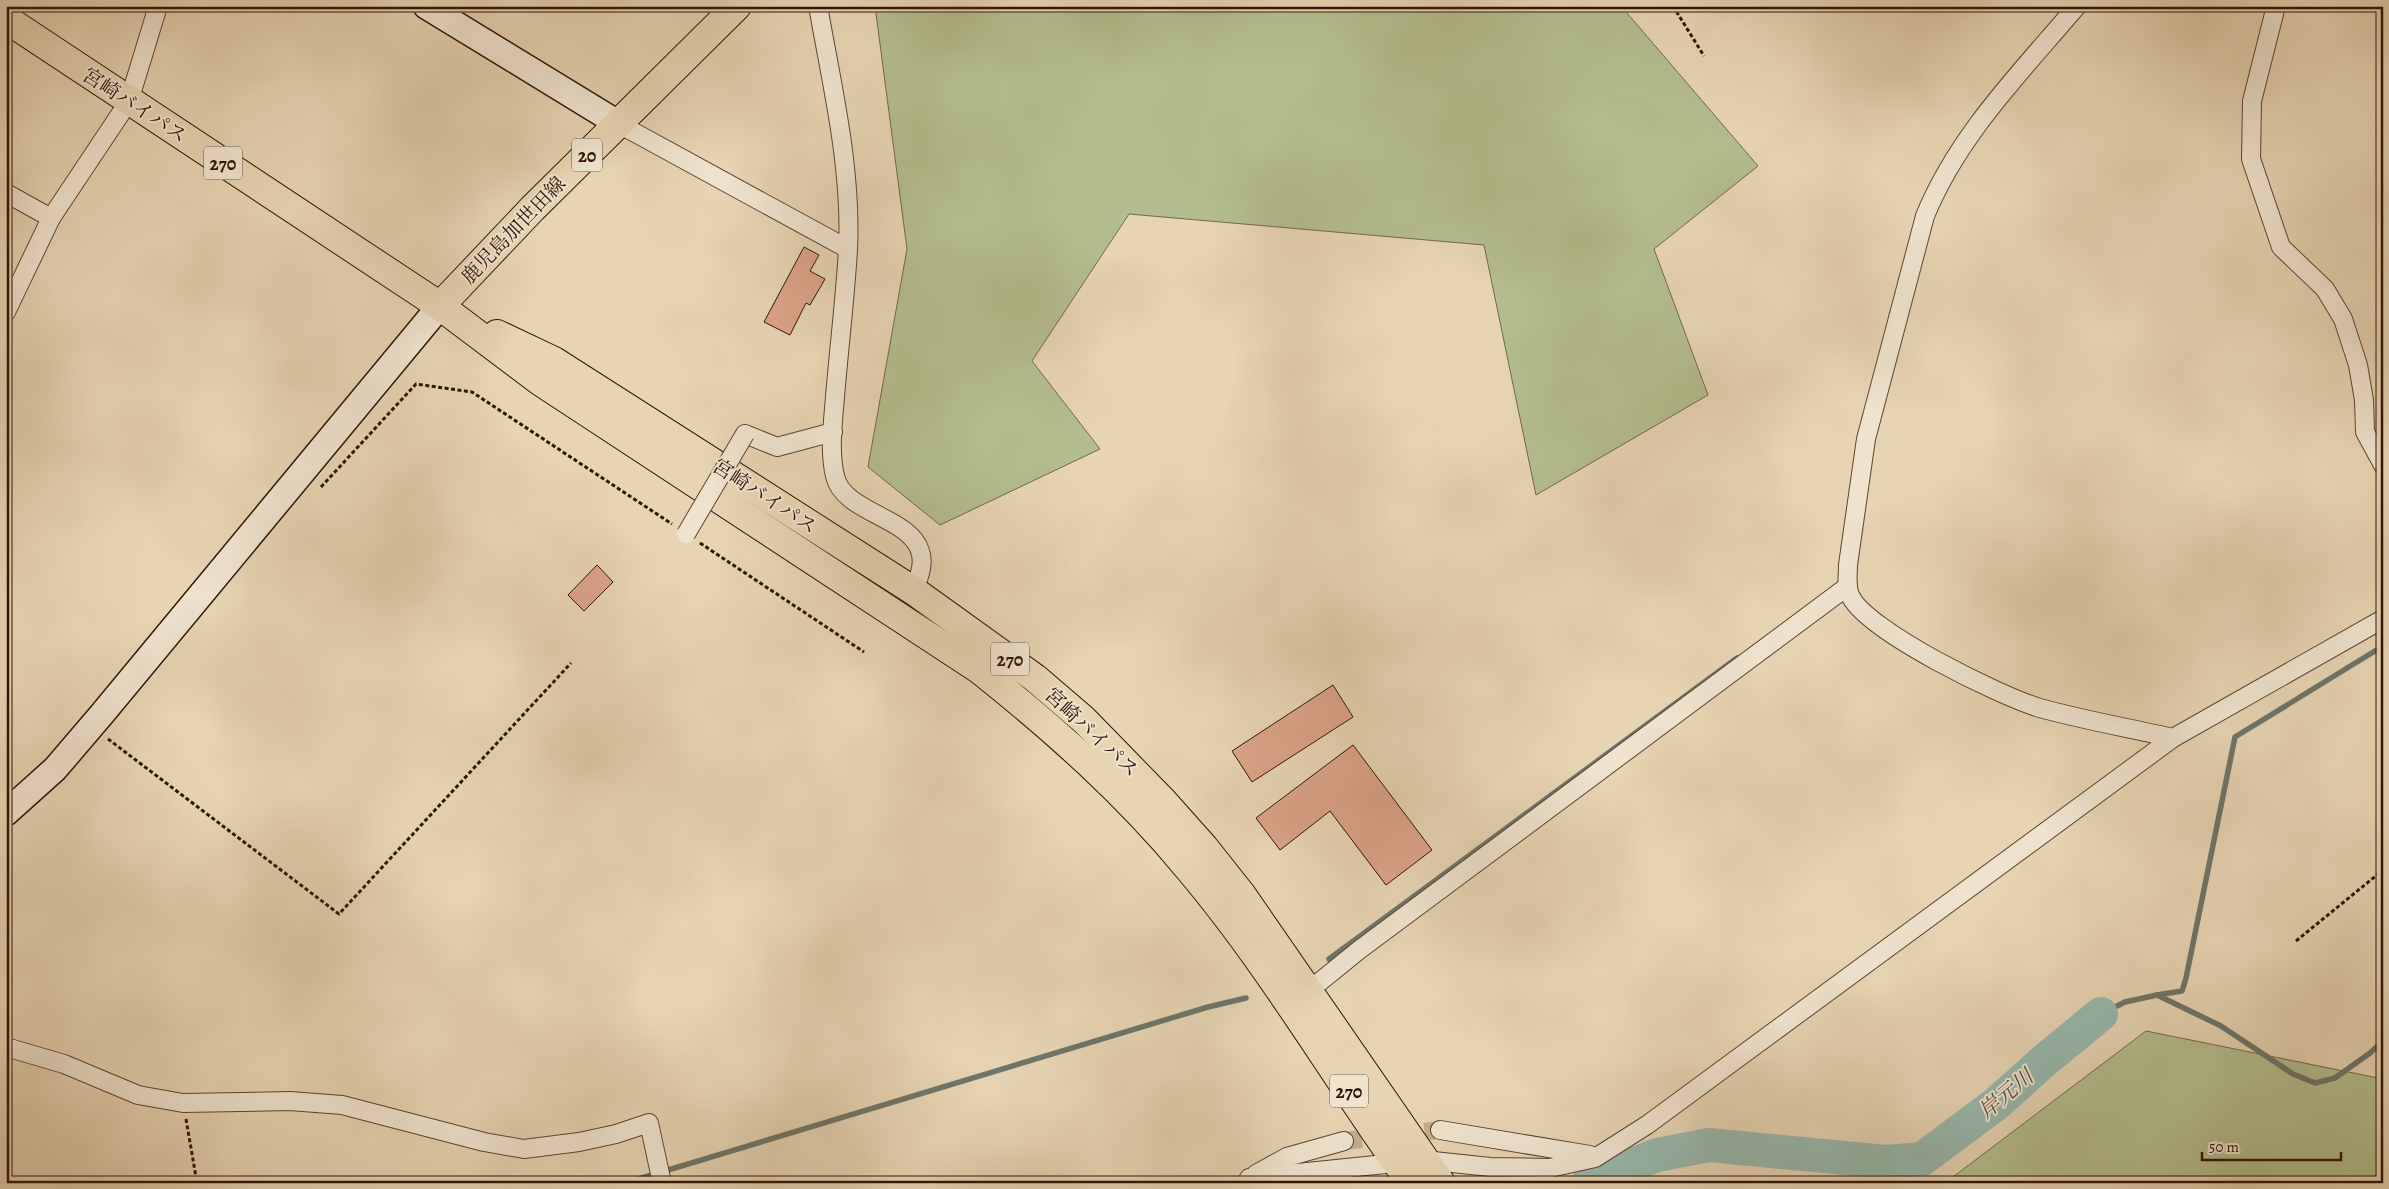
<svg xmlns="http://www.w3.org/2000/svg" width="2389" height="1189" viewBox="0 0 2389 1189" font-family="Alegreya,'Noto Serif JP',serif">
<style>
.green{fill:#b4bd8d;stroke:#72684a}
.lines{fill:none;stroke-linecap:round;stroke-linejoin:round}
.stream{stroke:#6e766a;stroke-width:5.5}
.river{stroke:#97b8ac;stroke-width:34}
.building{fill:#dca388;stroke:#311406}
.street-tunnel{stroke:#c3ae90;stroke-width:18;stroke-dasharray:18 9;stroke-linecap:butt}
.street-casing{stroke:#5e4431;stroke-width:20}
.secondary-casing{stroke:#311406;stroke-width:28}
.primary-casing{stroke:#311406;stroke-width:30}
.highway-casing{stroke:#311406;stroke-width:30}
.path{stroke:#311406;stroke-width:3;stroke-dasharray:4 2.5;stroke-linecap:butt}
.street{stroke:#efe3ce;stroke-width:18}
.secondary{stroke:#efe3ce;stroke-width:25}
.primary{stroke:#e7d4b3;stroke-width:28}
.highway{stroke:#e7d4b3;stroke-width:28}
.street-bridge-casing{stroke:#5e4431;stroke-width:20;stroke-linecap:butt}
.street-bridge{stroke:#efe3ce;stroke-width:18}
.labels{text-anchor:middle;stroke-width:4;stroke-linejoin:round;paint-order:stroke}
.shield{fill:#efe3ce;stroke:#6a5242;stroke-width:1}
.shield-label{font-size:19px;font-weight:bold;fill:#311406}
.street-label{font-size:20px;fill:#311406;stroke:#efe3ce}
.water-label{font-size:21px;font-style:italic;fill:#554d40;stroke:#efe3ce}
</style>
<rect width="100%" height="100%" fill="#e7d4b3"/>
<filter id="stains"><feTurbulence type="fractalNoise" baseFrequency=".004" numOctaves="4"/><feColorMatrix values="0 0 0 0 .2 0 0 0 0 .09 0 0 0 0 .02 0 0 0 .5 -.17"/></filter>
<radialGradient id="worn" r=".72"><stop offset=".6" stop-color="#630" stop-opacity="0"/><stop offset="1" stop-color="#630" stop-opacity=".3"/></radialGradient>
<g class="green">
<polygon points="875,6 1621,6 1758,166 1654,249 1708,395 1536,495 1484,245 1129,214 1032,361 1100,449 940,525 868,467 907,249"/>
<polygon points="2146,1031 2383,1079 2383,1183 1945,1183"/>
</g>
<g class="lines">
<g class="stream">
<polyline points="1329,959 1737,658"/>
<polyline points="2157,995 2182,991 2186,978 2235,737 2383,646"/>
<polyline points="2101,1014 2125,1002 2157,995 2221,1026 2293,1074 2315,1083 2335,1078 2370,1053 2383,1041"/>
<polyline points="625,1183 1208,1007 1246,998"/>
</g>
<polyline class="river" points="1588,1183 1657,1155 1709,1145 1886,1162 1922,1159 1996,1104 2045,1060 2101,1014"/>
</g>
<g class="building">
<polygon points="804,247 819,255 810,271 825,279 810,305 806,303 790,335 764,322"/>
<polygon points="597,565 613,582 584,611 568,595"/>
<polygon points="1333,685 1353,717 1252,782 1232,751"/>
<polygon points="1353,745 1432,850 1386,885 1330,811 1280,850 1256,818"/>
</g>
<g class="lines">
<polyline class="street-tunnel" points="1344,1141 1440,1130"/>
<defs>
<g id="street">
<path d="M818,6C832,86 852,168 848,250C845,299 839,348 835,397C833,422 829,451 835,476C843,513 910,517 920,551C925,564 918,579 914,591"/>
<path d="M2077,6C2021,72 1958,135 1925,216L1866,439L1848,565C1848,574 1846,587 1850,595C1864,630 2002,697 2040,708C2083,720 2129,728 2173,738"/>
<polyline points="2276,6 2252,101 2251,159 2281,247 2325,289 2343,319 2358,365 2364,400 2365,432 2383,465"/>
<polyline points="619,124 848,249"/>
<polyline points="6,193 51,218"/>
<polyline points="6,312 51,218 129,101 158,6"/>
<polyline points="745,434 777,447 833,432"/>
<polyline points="1301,997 1359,950 1848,586"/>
<polyline points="6,1047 64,1064 138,1095 183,1103 290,1101 342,1105 484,1142 524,1149 579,1142 616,1134 649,1123 662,1183"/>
<polyline points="1440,1130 1590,1155"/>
<polyline points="1256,1174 1287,1157 1344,1141"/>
<polyline points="1249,1178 1424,1160 1490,1167 1550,1168 1595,1158 1647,1125 2173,738 2383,619"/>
</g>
<g id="secondary">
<polyline points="426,6 619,124"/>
<polyline points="6,813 55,769 102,714 440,306"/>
</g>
<polyline id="primary" points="440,306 532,209 737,6"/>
<g id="highway">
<path d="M6,19L440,306L541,382L980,670C1055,730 1126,793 1188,868C1271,966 1336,1079 1411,1183"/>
<polyline points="497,334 554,361 914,591 1035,678 1084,720 1163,801 1204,847 1242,895 1441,1183"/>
</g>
</defs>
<use href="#street" class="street-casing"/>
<use href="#secondary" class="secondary-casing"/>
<use href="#primary" class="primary-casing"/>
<use href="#highway" class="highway-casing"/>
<g class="path">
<polyline points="1673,6 1704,56"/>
<polyline points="321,487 416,384 472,392 672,524"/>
<polyline points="700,543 864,652"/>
<polyline points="108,739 339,914 571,663"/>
<polyline points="2296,941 2383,870"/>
<polyline points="186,1119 197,1183"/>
</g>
<use href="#street" class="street"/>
<use href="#secondary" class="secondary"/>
<use href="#primary" class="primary"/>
<use href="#highway" class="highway"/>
<defs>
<polyline id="street-bridge" points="686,534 745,434"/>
</defs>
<use href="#street-bridge" class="street-bridge-casing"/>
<use href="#street-bridge" class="street-bridge"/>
</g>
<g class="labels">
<g class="shield">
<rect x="572" y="138.5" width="30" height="33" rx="4"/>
<rect x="204" y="146.5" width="38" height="33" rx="4"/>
<rect x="991" y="642.5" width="38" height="33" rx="4"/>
<rect x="1330" y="1074.5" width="38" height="33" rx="4"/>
</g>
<g class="shield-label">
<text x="587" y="162">20</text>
<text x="223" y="170">270</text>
<text x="1010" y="666">270</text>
<text x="1349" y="1098">270</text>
</g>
<g class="street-label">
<text transform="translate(135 105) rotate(33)" y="7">宮崎バイパス</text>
<text transform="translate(513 230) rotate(-46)" y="7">鹿児島加世田線</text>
<text transform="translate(765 496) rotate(33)" y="7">宮崎バイパス</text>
<text transform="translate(1092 732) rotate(43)" y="7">宮崎バイパス</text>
</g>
<g class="water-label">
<text transform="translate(2006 1094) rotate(-40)" y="7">岸元川</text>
</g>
</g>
<rect width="2389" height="1189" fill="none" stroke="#e7d4b3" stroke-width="25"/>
<rect x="8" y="8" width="2374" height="1174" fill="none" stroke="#311406" stroke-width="2.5"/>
<rect x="12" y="12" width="2364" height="1164" fill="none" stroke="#311406"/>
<path d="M2202 1152v8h139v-8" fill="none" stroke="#311406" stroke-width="2.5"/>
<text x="2209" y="1152" font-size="15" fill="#311406" stroke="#efe3ce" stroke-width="4" paint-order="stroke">50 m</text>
<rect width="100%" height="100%" filter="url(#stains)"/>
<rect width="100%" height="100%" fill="url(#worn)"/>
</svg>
